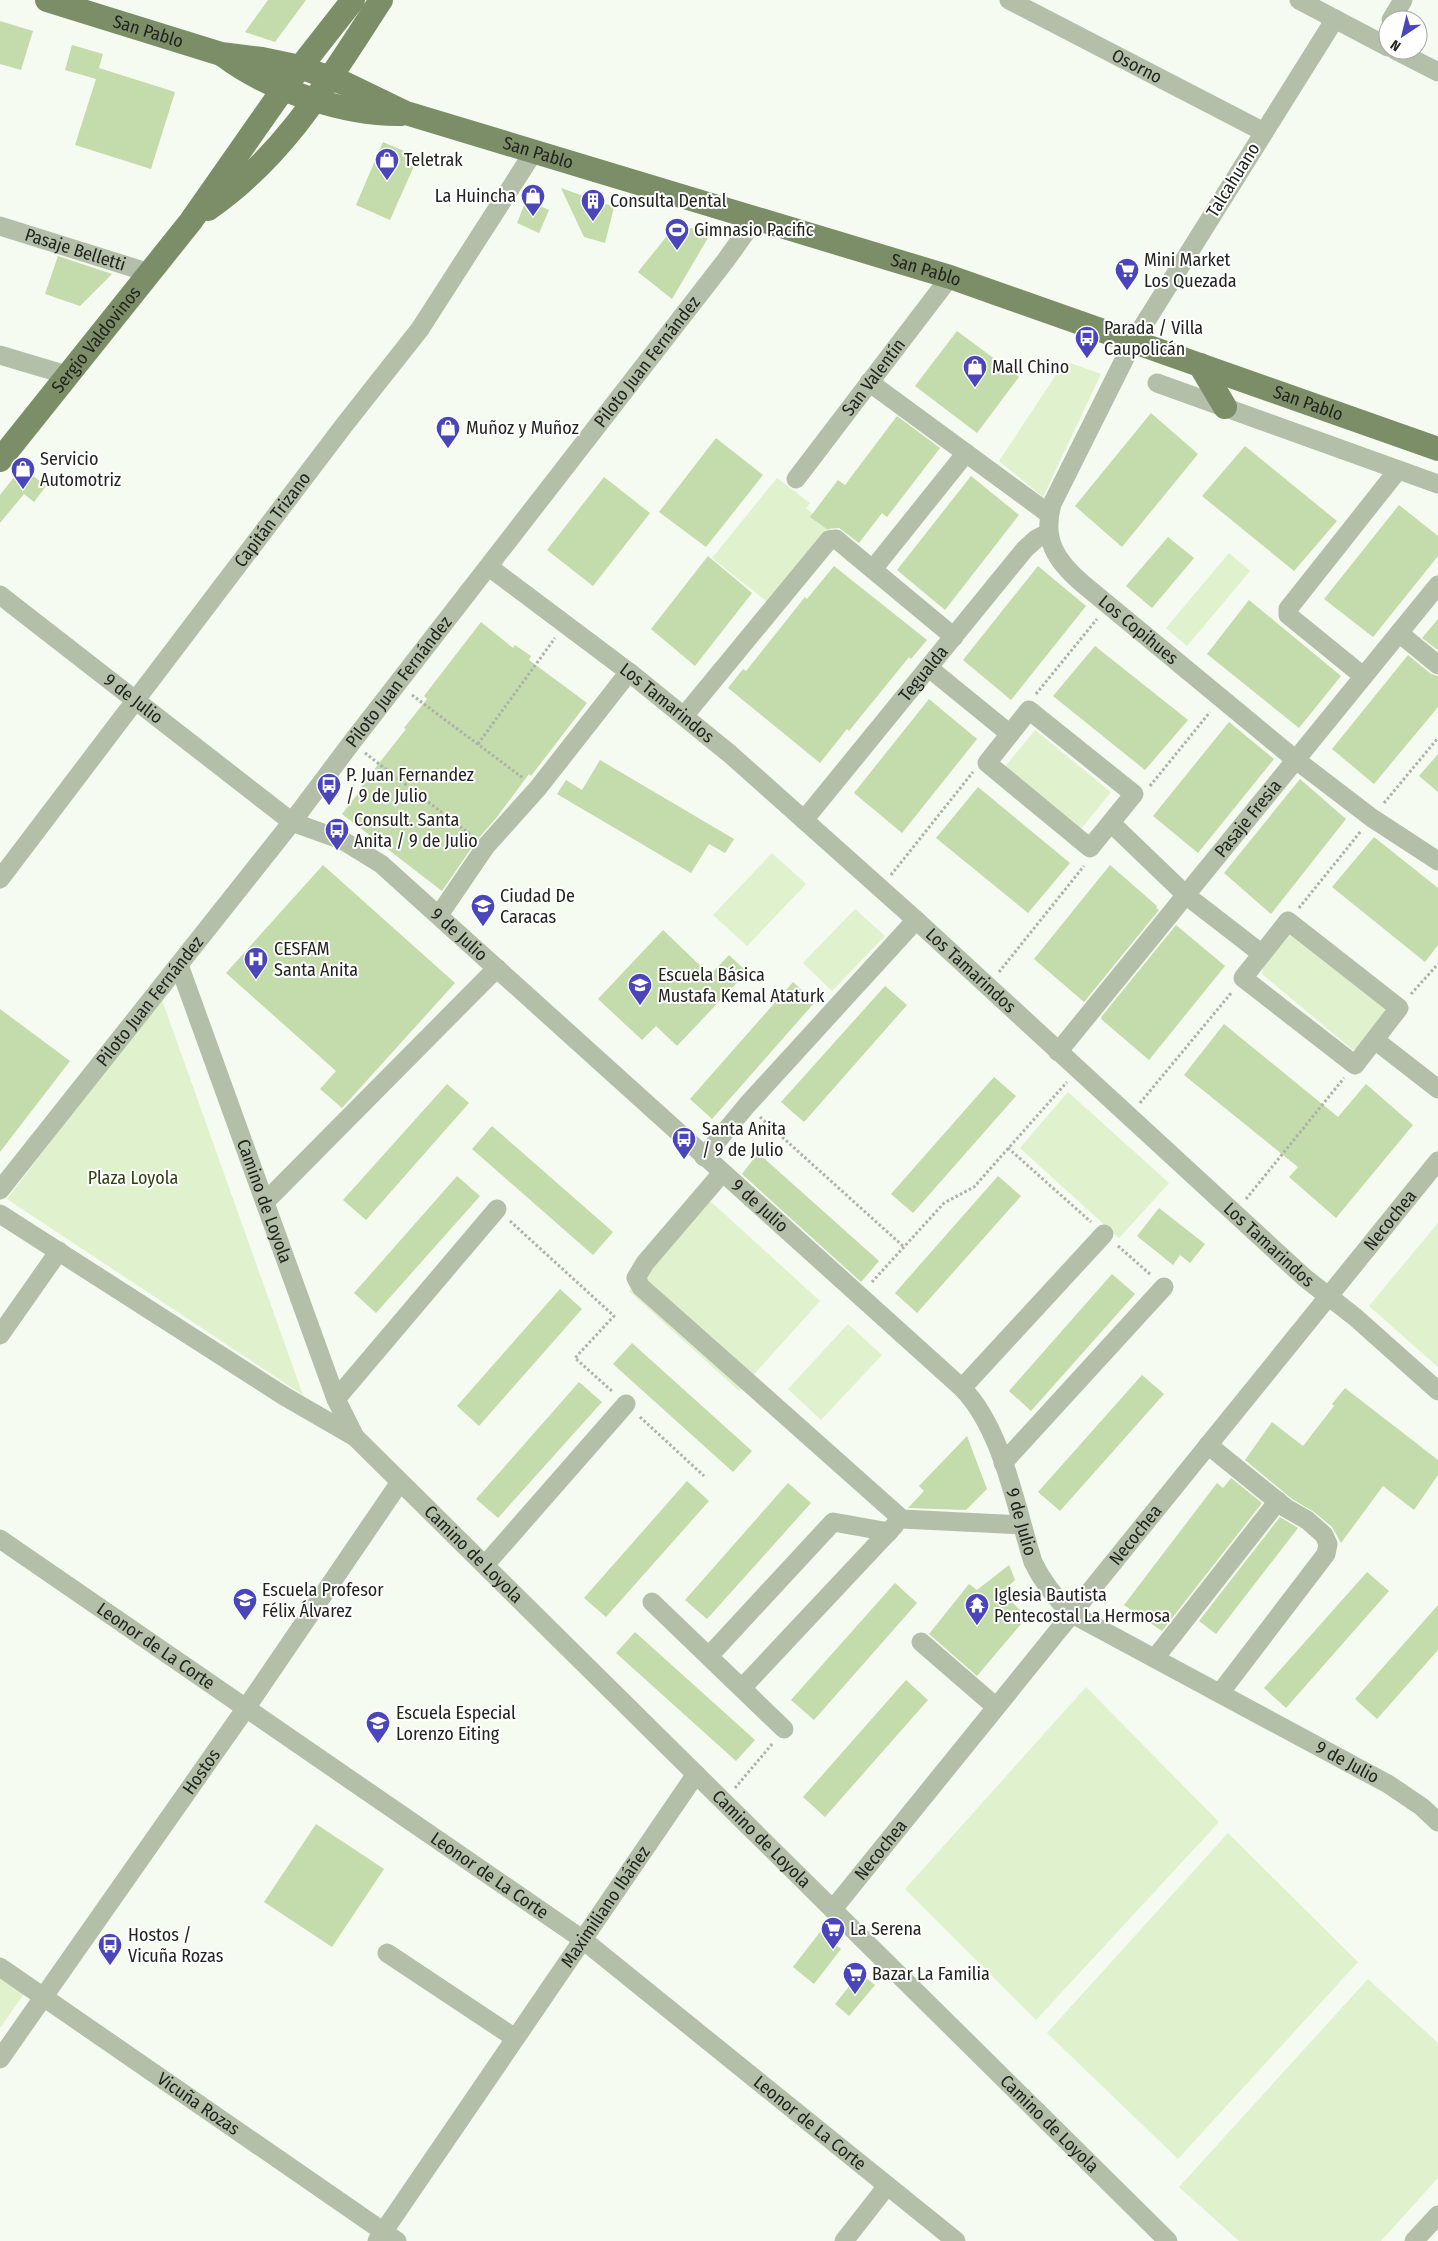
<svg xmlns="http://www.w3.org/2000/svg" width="1438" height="2241" viewBox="0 0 1438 2241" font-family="'Fira Sans Condensed',sans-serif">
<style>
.green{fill:#dff1cd}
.building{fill:#c4dbab}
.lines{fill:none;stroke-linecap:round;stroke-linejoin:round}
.path{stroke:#adb1a8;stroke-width:3;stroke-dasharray:2.5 2.5;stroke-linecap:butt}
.minor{stroke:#b4bfaa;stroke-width:19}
.major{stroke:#7b8e67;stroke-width:24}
.labels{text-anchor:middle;stroke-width:4;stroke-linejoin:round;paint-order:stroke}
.street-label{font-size:18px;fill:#22241f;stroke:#fff}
.poi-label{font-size:18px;fill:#22241f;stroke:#fff;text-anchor:start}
.park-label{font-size:18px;fill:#2d420e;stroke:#fff}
</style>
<rect width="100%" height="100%" fill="#f5fbf0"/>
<g class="green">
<polygon points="1065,361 1101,374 1043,497 999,461"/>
<polygon points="777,478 810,503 806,508 831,530 770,604 712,558"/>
<polygon points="1229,553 1250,571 1187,646 1166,628"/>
<polygon points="1035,730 1111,792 1080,830 1004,768"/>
<polygon points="772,853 806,884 747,946 713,915"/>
<polygon points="855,909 885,936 832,991 803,963"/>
<polygon points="1294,928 1395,1001 1363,1050 1353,1050 1262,974 1263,966"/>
<polygon points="161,997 303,1395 7,1199"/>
<polygon points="1068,1092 1169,1183 1119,1238 1020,1148"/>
<polygon points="709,1200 820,1301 739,1391 629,1291"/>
<polygon points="1438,1223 1438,1367 1369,1306"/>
<polygon points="848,1324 882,1355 821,1420 788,1389"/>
<polygon points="1086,1687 1219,1822 1036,2020 905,1889"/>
<polygon points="1228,1833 1358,1962 1178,2159 1047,2033"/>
<polygon points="0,1973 26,1991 0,2028"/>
<polygon points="1368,1979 1438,2043 1438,2178 1381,2241 1239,2241 1179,2187"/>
</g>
<g class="building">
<polygon points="268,0 306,0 275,42 245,32"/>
<polygon points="0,21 33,31 21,70 0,64"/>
<polygon points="72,45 103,54 96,78 99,68 175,92 151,169 75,145 96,79 65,70"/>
<polygon points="383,142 418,157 390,220 356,205"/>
<polygon points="561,188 614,207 605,243 584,237"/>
<polygon points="526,200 549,210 539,233 517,223"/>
<polygon points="675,226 712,231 672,299 638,272"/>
<polygon points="58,256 112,274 80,306 45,294"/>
<polygon points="957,331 1019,377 977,433 915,386"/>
<polygon points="1151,413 1198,454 1122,547 1075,506"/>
<polygon points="897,416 940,448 887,517 882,513 859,543 839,528 827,529 810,517 838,480 845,485"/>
<polygon points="716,438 763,475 706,547 659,512"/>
<polygon points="1245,446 1337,521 1294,571 1202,496"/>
<polygon points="22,467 46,486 34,502 24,494 0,523 0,495"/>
<polygon points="971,476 1019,515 945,610 897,570"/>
<polygon points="604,477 650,513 593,586 547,550"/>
<polygon points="1399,505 1438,536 1438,556 1373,637 1324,599"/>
<polygon points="1168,537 1194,558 1152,608 1126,586"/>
<polygon points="708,556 752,593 695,666 651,629"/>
<polygon points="834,566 927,640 911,659 909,657 849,731 847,729 820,763 728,688 743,669 746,671 805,597 807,599"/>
<polygon points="1038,566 1086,606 1011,700 963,660"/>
<polygon points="1249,600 1341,676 1299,728 1207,654"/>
<polygon points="1438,619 1438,650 1422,638"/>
<polygon points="481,622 513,648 515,645 531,656 529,660 587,703 531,776 529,774 497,817 477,840 442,891 342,814 363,787 361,786 406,729 404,728 427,699 424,696"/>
<polygon points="1095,646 1188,720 1145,770 1053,696"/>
<polygon points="1408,655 1431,674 1438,676 1438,707 1374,784 1332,749"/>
<polygon points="929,699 977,739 902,833 854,793"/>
<polygon points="1229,722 1274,759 1198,853 1153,816"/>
<polygon points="1438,754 1438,792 1419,776"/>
<polygon points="600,760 734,839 725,853 709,844 691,873 557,794 566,780 582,790"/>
<polygon points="1300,779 1346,819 1271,914 1224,873"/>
<polygon points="978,787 1070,863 1028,913 936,838"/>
<polygon points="1374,837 1438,888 1438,945 1425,962 1332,887"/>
<polygon points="323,865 455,983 342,1108 320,1089 336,1071 226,973"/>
<polygon points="1110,865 1157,906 1156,908 1159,910 1084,1002 1034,959"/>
<polygon points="1176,925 1225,966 1149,1060 1101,1019 1102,1016"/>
<polygon points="663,930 710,975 729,955 747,972 677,1046 656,1026 642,1040 598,999"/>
<polygon points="793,982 815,1002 712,1119 690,1099"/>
<polygon points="885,986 907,1005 804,1122 781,1102"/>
<polygon points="0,1009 70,1061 0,1152"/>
<polygon points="1224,1024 1338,1117 1366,1084 1413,1125 1336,1218 1289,1177 1298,1167 1184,1075"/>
<polygon points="994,1077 1016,1096 913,1213 891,1194"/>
<polygon points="447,1084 469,1103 366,1220 343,1200"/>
<polygon points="492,1126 613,1232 593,1255 472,1149"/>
<polygon points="758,1153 879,1261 861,1282 742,1174"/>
<polygon points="457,1176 480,1196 376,1313 354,1293"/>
<polygon points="998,1176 1021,1196 917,1313 895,1293"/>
<polygon points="1159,1208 1205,1244 1190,1263 1180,1255 1173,1265 1137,1236"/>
<polygon points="1112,1274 1135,1294 1031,1411 1009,1391"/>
<polygon points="560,1289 582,1309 479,1426 457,1406"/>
<polygon points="632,1343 752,1451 733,1472 613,1364"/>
<polygon points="1142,1375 1164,1394 1060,1511 1038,1492"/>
<polygon points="579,1382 602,1402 498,1518 476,1499"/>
<polygon points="1345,1388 1438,1460 1438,1475 1414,1510 1383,1486 1341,1543 1332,1527 1314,1512 1292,1499 1245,1460 1272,1422 1303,1446 1334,1406 1332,1404"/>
<polygon points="967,1436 987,1489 966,1510 908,1508 924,1491 919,1486"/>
<polygon points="1231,1478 1262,1503 1162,1631 1124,1605 1217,1483 1223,1488"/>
<polygon points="687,1481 709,1501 606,1617 584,1598"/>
<polygon points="788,1483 811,1503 707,1619 685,1600"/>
<polygon points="1280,1517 1298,1528 1216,1634 1199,1621"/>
<polygon points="1009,1565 1015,1580 1002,1592 1027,1617 977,1676 929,1634 969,1584 977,1590"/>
<polygon points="1367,1572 1389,1591 1286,1708 1264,1688"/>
<polygon points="895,1583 917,1603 814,1720 791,1700"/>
<polygon points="1438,1605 1438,1650 1377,1719 1355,1699"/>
<polygon points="635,1632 755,1740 736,1761 616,1653"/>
<polygon points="906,1680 928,1700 825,1817 803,1797"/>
<polygon points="316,1824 384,1869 332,1947 264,1902"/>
<polygon points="820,1932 841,1949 814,1984 793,1967"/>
<polygon points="860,1973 875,1985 849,2016 835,2004"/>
</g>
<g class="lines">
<g class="path">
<polyline points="1036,694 1097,619"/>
<polyline points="412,695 523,778"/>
<polyline points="478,744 555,638"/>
<polyline points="365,753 471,835"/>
<polyline points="1150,786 1210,712"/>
<polyline points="1384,803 1438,738"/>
<polyline points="891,875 973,772"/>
<polyline points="1299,908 1361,831"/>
<polyline points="999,972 1084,866"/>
<polyline points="1411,994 1438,964"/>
<polyline points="1140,1103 1232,992"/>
<polyline points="760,1117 904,1247"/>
<polyline points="1008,1148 1091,1222"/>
<polyline points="1246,1199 1344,1078"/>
<polyline points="510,1221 614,1316 575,1358 613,1392"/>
<polyline points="1118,1246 1151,1275"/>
<polyline points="872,1282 944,1203 974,1187 1067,1082"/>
<polyline points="640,1417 704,1476"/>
<polyline points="735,1788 773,1743"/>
</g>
<g class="minor">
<path id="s1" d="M1009,0L1264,132"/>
<polyline points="1299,0 1388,47"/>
<path id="s2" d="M1335,19L1133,342L1052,504C1042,540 1056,561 1083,584L1296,760L1372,818L1438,861"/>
<polyline points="1391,20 1403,0"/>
<polyline points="1395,50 1438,72"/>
<path id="s3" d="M0,226L150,273"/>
<polyline points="0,355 67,375"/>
<polyline points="869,382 1049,514"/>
<polyline points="1157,383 1438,484"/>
<path id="s4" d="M796,479L950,277"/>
<path id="s5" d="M489,567L629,672L730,754L916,920L1305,1278L1355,1317L1438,1391"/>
<polyline points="873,569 966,453"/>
<path id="s6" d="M0,595L292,822L342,840L381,864L962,1388C1002,1428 1016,1508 1033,1562C1043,1583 1055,1598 1072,1614L1388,1784L1422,1807L1438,1822"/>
<polyline points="1399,633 1438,665"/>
<polyline points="929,668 1010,734"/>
<polyline points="1363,676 1288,615 1288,609 1398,470"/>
<polygon points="1029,710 1134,794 1090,848 987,763"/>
<polyline points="684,716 829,540 836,539 954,637"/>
<path id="s7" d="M804,820L1025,549L1036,539L1048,533"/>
<polyline points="1111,823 1187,896 1262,954"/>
<path id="s8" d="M0,879L345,424L420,329L533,153"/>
<polyline points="439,915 486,846 538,788 629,672"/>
<polygon points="1288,921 1399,1008 1355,1065 1243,978"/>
<path id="s9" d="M179,965L336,1399L355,1437"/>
<polyline points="1375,1040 1438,1089"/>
<path id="s10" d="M1058,1052L1438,585"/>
<polyline points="704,1157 747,1105 916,920"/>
<polyline points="722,1173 645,1263 636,1278 641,1287 902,1519 1021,1525"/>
<path id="s11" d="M0,1190L292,822L352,742L726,260L756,218"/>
<polyline points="265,1202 497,968"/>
<path id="s12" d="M0,1214L284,1396L355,1437L1168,2241"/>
<polyline points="0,1335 59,1251"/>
<polyline points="962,1388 1104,1234"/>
<polyline points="336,1399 497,1209"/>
<polyline points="1208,1445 1286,1508 1307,1520 1324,1535 1328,1544 1326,1554 1220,1693"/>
<polyline points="1003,1463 1164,1287"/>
<path id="s13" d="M0,1539L582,1939L956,2241"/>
<polyline points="485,1565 626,1404"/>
<polyline points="652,1602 784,1729"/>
<polyline points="921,1642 996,1707"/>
<polyline points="709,1656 833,1522 889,1532"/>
<polyline points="1155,1658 1278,1501"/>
<polyline points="742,1688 895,1525"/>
<path id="s14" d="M833,1909L1438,1161"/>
<polyline points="387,1953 515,2038"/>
<path id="s15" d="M0,1967L397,2241"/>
<path id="s16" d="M0,2059L246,1708L400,1482"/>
<path id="s17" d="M377,2241L696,1774"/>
<polyline points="844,2241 887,2186"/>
<polyline points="1414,2241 1438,2215"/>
</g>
<g class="major">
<path id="s18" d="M47,0L221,54L262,59L300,67L346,84L406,113L950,277L1438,449"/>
<path d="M224,56C269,90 346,115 401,114"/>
<path d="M208,209C285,156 331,77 381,0"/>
<polyline points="1200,365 1225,407"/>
<path id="s19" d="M0,460L191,221L284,88L353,0"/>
</g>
</g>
<defs>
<symbol id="shop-pin" viewBox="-11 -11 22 30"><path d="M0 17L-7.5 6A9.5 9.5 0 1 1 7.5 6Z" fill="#4a45bb" stroke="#fff"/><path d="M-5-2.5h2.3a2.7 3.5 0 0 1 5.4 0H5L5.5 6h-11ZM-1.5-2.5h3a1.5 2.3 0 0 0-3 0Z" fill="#fff"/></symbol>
<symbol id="building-pin" viewBox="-11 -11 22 30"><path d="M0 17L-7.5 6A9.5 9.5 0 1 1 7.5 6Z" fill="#4a45bb" stroke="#fff"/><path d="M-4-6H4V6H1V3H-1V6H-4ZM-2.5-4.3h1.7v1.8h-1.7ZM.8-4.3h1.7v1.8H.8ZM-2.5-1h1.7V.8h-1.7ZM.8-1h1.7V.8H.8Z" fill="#fff"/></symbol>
<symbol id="stadium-pin" viewBox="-11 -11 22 30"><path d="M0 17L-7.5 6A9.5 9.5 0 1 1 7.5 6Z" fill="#4a45bb" stroke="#fff"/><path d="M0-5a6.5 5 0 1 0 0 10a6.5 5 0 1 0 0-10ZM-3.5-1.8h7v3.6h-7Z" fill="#fff"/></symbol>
<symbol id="supermarket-pin" viewBox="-11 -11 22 30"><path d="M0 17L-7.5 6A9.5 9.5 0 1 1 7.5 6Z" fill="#4a45bb" stroke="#fff"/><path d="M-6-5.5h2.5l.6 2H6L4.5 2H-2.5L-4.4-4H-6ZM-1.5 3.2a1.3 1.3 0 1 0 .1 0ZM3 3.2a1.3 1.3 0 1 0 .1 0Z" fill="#fff"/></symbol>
<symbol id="bus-pin" viewBox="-11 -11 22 30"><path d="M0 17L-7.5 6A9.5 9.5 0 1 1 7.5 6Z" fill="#4a45bb" stroke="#fff"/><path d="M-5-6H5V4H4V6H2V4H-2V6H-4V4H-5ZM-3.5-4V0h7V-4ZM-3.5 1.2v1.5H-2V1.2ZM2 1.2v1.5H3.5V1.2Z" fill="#fff"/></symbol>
<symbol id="school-pin" viewBox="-11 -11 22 30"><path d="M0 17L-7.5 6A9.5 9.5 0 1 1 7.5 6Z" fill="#4a45bb" stroke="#fff"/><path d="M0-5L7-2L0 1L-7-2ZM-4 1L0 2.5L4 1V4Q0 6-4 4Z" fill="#fff"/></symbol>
<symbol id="hospital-pin" viewBox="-11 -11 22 30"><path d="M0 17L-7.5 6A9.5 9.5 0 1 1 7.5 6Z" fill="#4a45bb" stroke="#fff"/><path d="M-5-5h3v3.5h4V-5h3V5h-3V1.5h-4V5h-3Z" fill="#fff"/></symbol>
<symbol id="temple-pin" viewBox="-11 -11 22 30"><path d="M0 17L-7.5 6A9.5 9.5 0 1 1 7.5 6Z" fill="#4a45bb" stroke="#fff"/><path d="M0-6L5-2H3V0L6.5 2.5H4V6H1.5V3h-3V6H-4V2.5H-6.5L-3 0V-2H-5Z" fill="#fff"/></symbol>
</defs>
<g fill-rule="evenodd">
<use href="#shop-pin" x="373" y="146" width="28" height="38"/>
<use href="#shop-pin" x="519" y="182" width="28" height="38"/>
<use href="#building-pin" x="579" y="187" width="28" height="38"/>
<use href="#stadium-pin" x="663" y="216" width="28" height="38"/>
<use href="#supermarket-pin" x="1113" y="256" width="28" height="38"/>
<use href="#bus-pin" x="1073" y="324" width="28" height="38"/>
<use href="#shop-pin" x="961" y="353" width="28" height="38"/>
<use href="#shop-pin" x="434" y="414" width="28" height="38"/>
<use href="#shop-pin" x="9" y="455" width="28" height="38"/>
<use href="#bus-pin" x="315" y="771" width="28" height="38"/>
<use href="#bus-pin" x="323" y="816" width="28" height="38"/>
<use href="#school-pin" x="469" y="892" width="28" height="38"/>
<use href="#hospital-pin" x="242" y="945" width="28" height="38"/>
<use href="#school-pin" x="626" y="971" width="28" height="38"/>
<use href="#bus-pin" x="670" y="1125" width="28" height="38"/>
<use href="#school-pin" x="231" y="1586" width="28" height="38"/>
<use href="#temple-pin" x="963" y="1591" width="28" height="38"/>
<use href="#school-pin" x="364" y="1709" width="28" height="38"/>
<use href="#supermarket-pin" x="819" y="1915" width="28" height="38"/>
<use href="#bus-pin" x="96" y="1931" width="28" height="38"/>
<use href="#supermarket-pin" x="841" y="1960" width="28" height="38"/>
</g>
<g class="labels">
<g class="street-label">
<text dy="6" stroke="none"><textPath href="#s18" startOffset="106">San Pablo</textPath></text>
<text dy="6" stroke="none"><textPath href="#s1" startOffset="144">Osorno</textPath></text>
<text dy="6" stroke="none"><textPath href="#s18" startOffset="516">San Pablo</textPath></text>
<text transform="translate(1233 180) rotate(-58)" y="6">Talcahuano</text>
<text dy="6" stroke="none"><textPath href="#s3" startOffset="79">Pasaje Belletti</textPath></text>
<text dy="6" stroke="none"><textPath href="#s18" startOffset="921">San Pablo</textPath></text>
<text dy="6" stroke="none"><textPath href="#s19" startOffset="154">Sergio Valdovinos</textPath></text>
<text dy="6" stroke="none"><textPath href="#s11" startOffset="1051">Piloto Juan Fernández</textPath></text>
<text dy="6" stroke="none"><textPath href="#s4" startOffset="128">San Valentín</textPath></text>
<text dy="6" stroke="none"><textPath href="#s18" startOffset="1326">San Pablo</textPath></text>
<text dy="6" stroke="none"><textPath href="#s8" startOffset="451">Capitán Trizano</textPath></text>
<text dy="6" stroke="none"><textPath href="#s2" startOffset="726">Los Copihues</textPath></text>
<text dy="6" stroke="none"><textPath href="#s7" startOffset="189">Tegualda</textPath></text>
<text dy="6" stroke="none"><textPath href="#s11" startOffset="646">Piloto Juan Fernández</textPath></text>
<text dy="6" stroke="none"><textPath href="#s6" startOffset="169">9 de Julio</textPath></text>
<text dy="6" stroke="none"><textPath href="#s5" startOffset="224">Los Tamarindos</textPath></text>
<text dy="6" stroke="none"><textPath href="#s10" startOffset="301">Pasaje Fresia</textPath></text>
<text dy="6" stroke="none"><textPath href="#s6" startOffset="574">9 de Julio</textPath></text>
<text dy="6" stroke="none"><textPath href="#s5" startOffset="629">Los Tamarindos</textPath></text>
<text dy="6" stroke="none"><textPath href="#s11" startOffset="241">Piloto Juan Fernández</textPath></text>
<text dy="6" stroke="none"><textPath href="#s9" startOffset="251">Camino de Loyola</textPath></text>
<text dy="6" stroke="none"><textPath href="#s6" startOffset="979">9 de Julio</textPath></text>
<text dy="6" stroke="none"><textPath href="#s14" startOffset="886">Necochea</textPath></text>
<text dy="6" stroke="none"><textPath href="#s5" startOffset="1034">Los Tamarindos</textPath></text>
<text dy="6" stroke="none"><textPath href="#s6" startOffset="1399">9 de Julio</textPath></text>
<text dy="6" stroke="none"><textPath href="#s14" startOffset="481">Necochea</textPath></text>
<text dy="6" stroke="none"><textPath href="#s12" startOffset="586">Camino de Loyola</textPath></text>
<text dy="6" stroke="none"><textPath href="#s13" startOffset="189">Leonor de La Corte</textPath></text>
<text dy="6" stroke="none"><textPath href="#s6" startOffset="1819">9 de Julio</textPath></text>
<text dy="6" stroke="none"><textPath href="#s16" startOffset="351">Hostos</textPath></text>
<text dy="6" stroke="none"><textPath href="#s12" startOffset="991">Camino de Loyola</textPath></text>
<text dy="6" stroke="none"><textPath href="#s14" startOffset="76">Necochea</textPath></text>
<text dy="6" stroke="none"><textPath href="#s13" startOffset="594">Leonor de La Corte</textPath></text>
<text dy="6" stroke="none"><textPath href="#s17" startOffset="405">Maximiliano Ibáñez</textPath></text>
<text dy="6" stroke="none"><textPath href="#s15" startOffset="241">Vicuña Rozas</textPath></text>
<text dy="6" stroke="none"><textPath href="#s13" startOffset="999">Leonor de La Corte</textPath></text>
<text dy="6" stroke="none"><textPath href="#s12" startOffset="1396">Camino de Loyola</textPath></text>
</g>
<g class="poi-label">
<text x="404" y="166">Teletrak</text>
<text x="516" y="202" text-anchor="end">La Huincha</text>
<text x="610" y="207">Consulta Dental</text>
<text x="694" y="236">Gimnasio Pacific</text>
<text x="1144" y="266">Mini Market<tspan x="1144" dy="21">Los Quezada</tspan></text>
<text x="1104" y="334">Parada / Villa<tspan x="1104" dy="21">Caupolicán</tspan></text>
<text x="992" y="373">Mall Chino</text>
<text x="466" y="434">Muñoz y Muñoz</text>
<text x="40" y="465">Servicio<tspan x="40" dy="21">Automotriz</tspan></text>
<text x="346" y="781">P. Juan Fernandez<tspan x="346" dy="21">/ 9 de Julio</tspan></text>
<text x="354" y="826">Consult. Santa<tspan x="354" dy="21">Anita / 9 de Julio</tspan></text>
<text x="500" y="902">Ciudad De<tspan x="500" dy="21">Caracas</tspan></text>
<text x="274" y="955">CESFAM<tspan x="274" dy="21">Santa Anita</tspan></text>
<text x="658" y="981">Escuela Básica<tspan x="658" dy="21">Mustafa Kemal Ataturk</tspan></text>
<text x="702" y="1135">Santa Anita<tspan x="702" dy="21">/ 9 de Julio</tspan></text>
<text x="262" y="1596">Escuela Profesor<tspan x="262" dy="21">Félix Álvarez</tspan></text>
<text x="994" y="1601">Iglesia Bautista<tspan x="994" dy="21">Pentecostal La Hermosa</tspan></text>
<text x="396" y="1719">Escuela Especial<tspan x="396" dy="21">Lorenzo Eiting</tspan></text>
<text x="850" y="1935">La Serena</text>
<text x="128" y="1941">Hostos /<tspan x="128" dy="21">Vicuña Rozas</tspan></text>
<text x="872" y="1980">Bazar La Familia</text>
</g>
<g class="park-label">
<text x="133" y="1184">Plaza Loyola</text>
</g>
</g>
<g transform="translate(1403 35) rotate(215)"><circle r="24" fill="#ffffff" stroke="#a7a7a5"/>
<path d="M0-4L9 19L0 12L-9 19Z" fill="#4a45bb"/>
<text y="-8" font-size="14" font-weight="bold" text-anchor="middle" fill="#22241f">N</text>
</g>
</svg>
